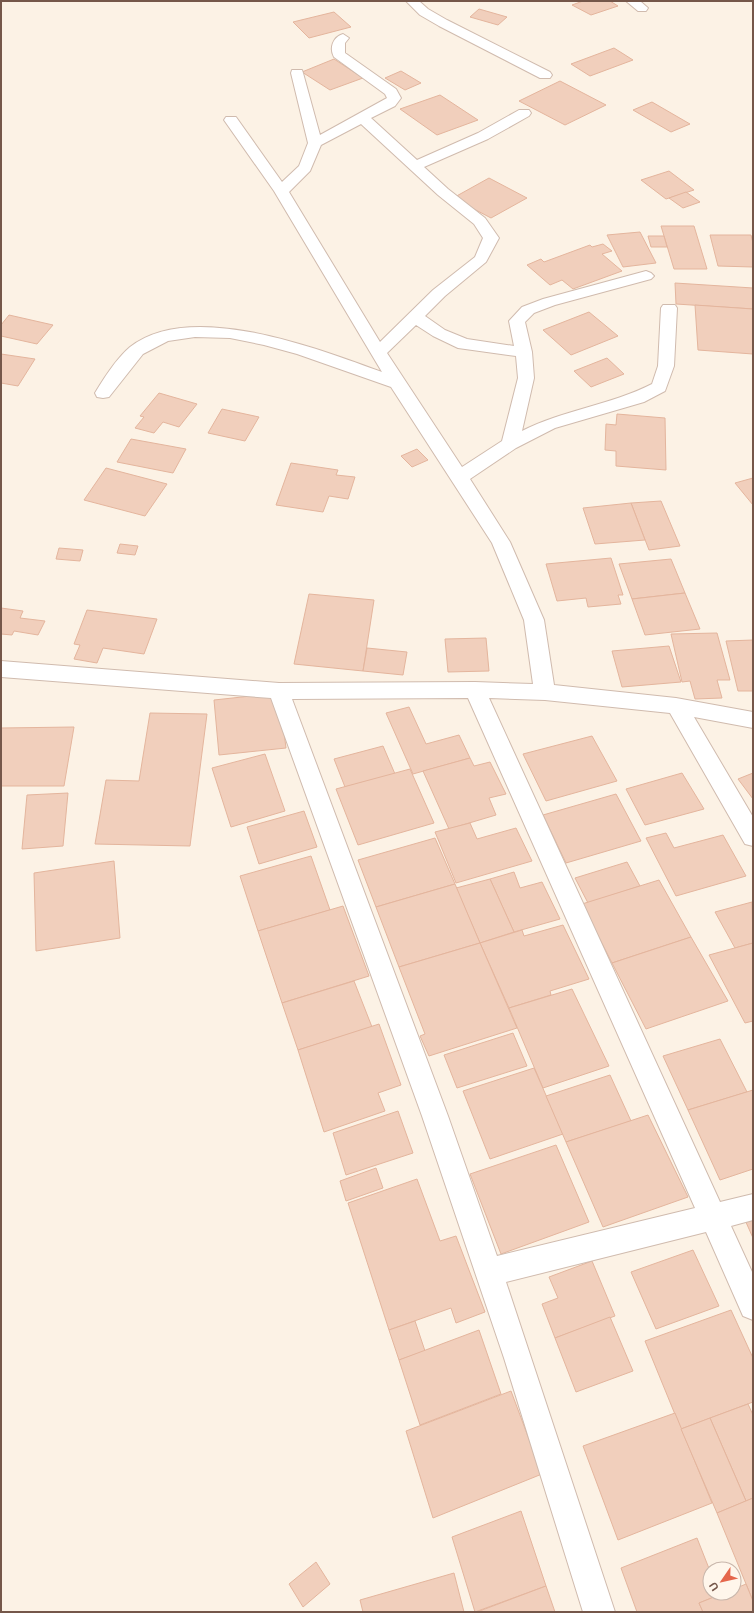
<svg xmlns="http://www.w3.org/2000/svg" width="754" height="1613" viewBox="0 0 754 1613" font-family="Arial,sans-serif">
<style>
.building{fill:#f1cfbc;stroke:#e4b59d}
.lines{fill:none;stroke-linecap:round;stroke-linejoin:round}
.street-casing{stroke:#d0bbae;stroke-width:2}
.street{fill:#fff;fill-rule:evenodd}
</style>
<rect width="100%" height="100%" fill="#fcf2e5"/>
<g class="building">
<polygon points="583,1 610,1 618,6 591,15 572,5"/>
<polygon points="479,9 507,17 498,25 470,17"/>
<polygon points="334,12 351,27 309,38 293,22"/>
<polygon points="614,48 633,60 590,76 571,64"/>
<polygon points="334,59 363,78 330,90 302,72"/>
<polygon points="401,71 421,83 405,90 385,78"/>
<polygon points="560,81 606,105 565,125 519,101"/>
<polygon points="440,95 478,120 437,135 400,109"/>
<polygon points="652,102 690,124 671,132 633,110"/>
<polygon points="669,171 694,190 666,199 641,180"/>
<polygon points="489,178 527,198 491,218 453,198"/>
<polygon points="686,192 700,202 683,208 669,198"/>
<polygon points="661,226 694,226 707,269 674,269"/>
<polygon points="640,232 656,263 623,267 607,235"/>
<polygon points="710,235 751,235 753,243 753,267 718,266"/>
<polygon points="648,236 664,236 667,247 651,247"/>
<polygon points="603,244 612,251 602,254 622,271 573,289 562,280 550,285 527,265 541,259 544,262 590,245 592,247"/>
<polygon points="675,283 753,288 753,309 676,304"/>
<polygon points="695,305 753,309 753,354 698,350"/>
<polygon points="589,312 618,336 571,355 543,330"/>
<polygon points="9,315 53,325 37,344 1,336 1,325"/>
<polygon points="1,354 35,359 18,386 1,383"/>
<polygon points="607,358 624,374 591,387 574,371"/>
<polygon points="159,393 197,404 179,427 163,422 154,433 135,428 144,417 140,416"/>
<polygon points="222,409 259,417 245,441 208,433"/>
<polygon points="617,414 665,418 666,470 616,466 616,451 605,450 606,424 616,425"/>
<polygon points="131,439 186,449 173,473 117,462"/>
<polygon points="417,449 428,460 412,467 401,456"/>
<polygon points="291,463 338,470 336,475 355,477 348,499 329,496 323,512 276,505"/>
<polygon points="106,468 167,484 145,516 84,500"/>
<polygon points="753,478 753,505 735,483"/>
<polygon points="661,501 680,546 649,550 631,503"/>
<polygon points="631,503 645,540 595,544 583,508"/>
<polygon points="120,544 138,546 135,555 117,553"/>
<polygon points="59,548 83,550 80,561 56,559"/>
<polygon points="611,558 623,595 618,595 621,604 588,607 586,598 557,601 546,564"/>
<polygon points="671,559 685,593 632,599 619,564"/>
<polygon points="685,593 700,629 645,635 632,599"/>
<polygon points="309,594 374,600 363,671 294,664"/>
<polygon points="1,608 23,611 20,618 45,621 38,635 14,631 12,635 1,634"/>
<polygon points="87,610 157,619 144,654 103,648 97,663 74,659 80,645 74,644"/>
<polygon points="717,633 730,680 717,680 722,698 695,699 690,681 682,682 671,634"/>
<polygon points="486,638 489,671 448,672 445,639"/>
<polygon points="753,640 753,691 738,691 726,641"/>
<polygon points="669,646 681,682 622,687 612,651"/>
<polygon points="367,648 407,652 403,675 363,671"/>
<polygon points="279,693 286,748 219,755 214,700"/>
<polygon points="409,707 426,744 459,735 470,758 413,774 386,713"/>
<polygon points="150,713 207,714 190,846 95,844 106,780 139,781"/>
<polygon points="74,727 64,786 1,786 1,728"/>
<polygon points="592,736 617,781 546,801 523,754"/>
<polygon points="383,746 395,774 345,787 334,759"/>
<polygon points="265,754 285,811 231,827 212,768"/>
<polygon points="470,758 474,766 490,762 506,794 489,798 496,815 449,829 423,771"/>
<polygon points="410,769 434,823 358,845 336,789"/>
<polygon points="682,773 704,809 645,825 626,789"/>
<polygon points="753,773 753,799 738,779"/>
<polygon points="68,793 63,846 22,849 27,795"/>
<polygon points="616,794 641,841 566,863 543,815"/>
<polygon points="304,811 317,847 259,864 247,827"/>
<polygon points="470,823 477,839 516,828 532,861 456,883 435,832"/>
<polygon points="666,833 674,848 723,835 746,876 676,896 646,838"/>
<polygon points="435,838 455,884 376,907 358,860"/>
<polygon points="311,856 330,910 258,931 240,876"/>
<polygon points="114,861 120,938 36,951 34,873"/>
<polygon points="627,862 640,886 588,903 575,878"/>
<polygon points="514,872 520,888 542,882 560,919 514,932 490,879"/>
<polygon points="490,879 514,932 480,943 456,888"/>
<polygon points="659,880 691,937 612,963 582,904"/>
<polygon points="455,884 480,943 399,967 376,907"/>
<polygon points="752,902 753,943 735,948 715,912"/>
<polygon points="343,906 369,976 282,1003 258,931"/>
<polygon points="563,925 589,979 550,991 551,995 509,1008 480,943 522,930 524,936"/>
<polygon points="691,937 728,1001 646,1029 612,963"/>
<polygon points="480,943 517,1028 429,1056 420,1036 425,1034 399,967"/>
<polygon points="753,943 753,1021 745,1023 709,955"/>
<polygon points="354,981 372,1027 298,1050 282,1003"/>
<polygon points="572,989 609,1066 543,1088 509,1008"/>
<polygon points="379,1024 401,1085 378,1093 385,1111 324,1132 298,1050"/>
<polygon points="513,1033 527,1066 457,1088 444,1055"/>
<polygon points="720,1039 747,1092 688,1110 663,1056"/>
<polygon points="534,1068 563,1134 490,1159 463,1091"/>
<polygon points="610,1075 631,1121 566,1142 546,1096"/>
<polygon points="753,1090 753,1169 720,1180 688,1110"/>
<polygon points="398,1111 413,1153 346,1175 333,1133"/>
<polygon points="648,1115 688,1197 603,1227 566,1142"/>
<polygon points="556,1145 589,1222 501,1254 470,1174"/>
<polygon points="376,1168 383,1188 346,1201 340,1181"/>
<polygon points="417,1179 440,1241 456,1236 485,1312 456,1323 451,1308 389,1330 348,1203"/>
<polygon points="753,1217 753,1238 745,1220"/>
<polygon points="693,1250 719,1306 656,1329 631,1272"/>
<polygon points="592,1261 615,1316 555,1338 542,1304 558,1298 549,1277"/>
<polygon points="731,1310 753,1358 753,1402 681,1429 645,1341"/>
<polygon points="610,1317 633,1371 576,1392 555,1338"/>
<polygon points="415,1321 425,1351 399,1360 389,1330"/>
<polygon points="479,1330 501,1394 420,1425 399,1360"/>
<polygon points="511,1391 542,1474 433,1518 406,1431"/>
<polygon points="748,1404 753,1415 753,1498 746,1501 710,1418"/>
<polygon points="675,1413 712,1503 618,1540 583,1446"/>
<polygon points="710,1418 746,1501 717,1513 681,1429"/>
<polygon points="753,1498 753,1601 717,1513"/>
<polygon points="521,1511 546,1586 475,1612 452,1537"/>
<polygon points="697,1538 710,1571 710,1593 719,1593 719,1595 699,1603 703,1612 637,1612 621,1568"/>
<polygon points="316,1562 330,1584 303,1607 289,1584"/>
<polygon points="454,1573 464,1612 363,1612 360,1600"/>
<polygon points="746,1584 753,1601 753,1612 703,1612 699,1603 724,1593 734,1593 734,1589"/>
<polygon points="546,1586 555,1612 477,1612"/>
</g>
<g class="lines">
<defs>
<g id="street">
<polygon points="406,1 419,1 428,9 447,20 550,72 552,75 550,78 540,78 439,26 420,15"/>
<polygon points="626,1 640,1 648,8 646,11 638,11"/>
<path d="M343,34L349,38L345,43V53L396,89L401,98L395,106L371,118L417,160L478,133L519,110H529L531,113L529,116L488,139L424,167L448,189L485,218L499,238L486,262L445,296L425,316L445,330L467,339L514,346L509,321L522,307L543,299L646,271L651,273L654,276L651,279L555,305L534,313L525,322L532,352L534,378L522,431C563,410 611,405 652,384L658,366L661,308L663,305H675L677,308L674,366L665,391L644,402L555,428L516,448L470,479L510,542L544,620L554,685L676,698L753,712V728L694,717L753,817V846L745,844L670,713L545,700L489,698L720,1202L753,1194V1220L731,1226L753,1274V1320L743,1316L706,1232L506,1282L615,1612H583L504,1358L422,1116L271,698L1,677V661L279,683L475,682L533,684L524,620L492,543L391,387L297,354L264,345L230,338L195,337L168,341L143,354L109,397L103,398L97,397L95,393C104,378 116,359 130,347C191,299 318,349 382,372L274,191L224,120L226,117H236L282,182L299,166L308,143L291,73L292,70H302L303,73L320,135L387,98L385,94L334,57C329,48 333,37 343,34ZM361,124L438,195L474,224L483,238L475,257L433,290L380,342L289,192L310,171L321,145ZM416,325L433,336L458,348L516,356L518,378L502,441L462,467L387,353ZM468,698L695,1208L497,1256L448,1116L292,699Z"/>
</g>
</defs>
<use href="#street" class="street-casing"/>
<use href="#street" class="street"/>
</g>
<rect width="754" height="1613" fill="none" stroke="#75574a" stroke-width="4"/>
<g transform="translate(722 1581) rotate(236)"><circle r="19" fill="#fff6eb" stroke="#c8b6ab"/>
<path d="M0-3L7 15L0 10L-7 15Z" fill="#e5664b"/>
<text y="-6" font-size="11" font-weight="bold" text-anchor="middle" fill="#75574a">U</text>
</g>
</svg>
